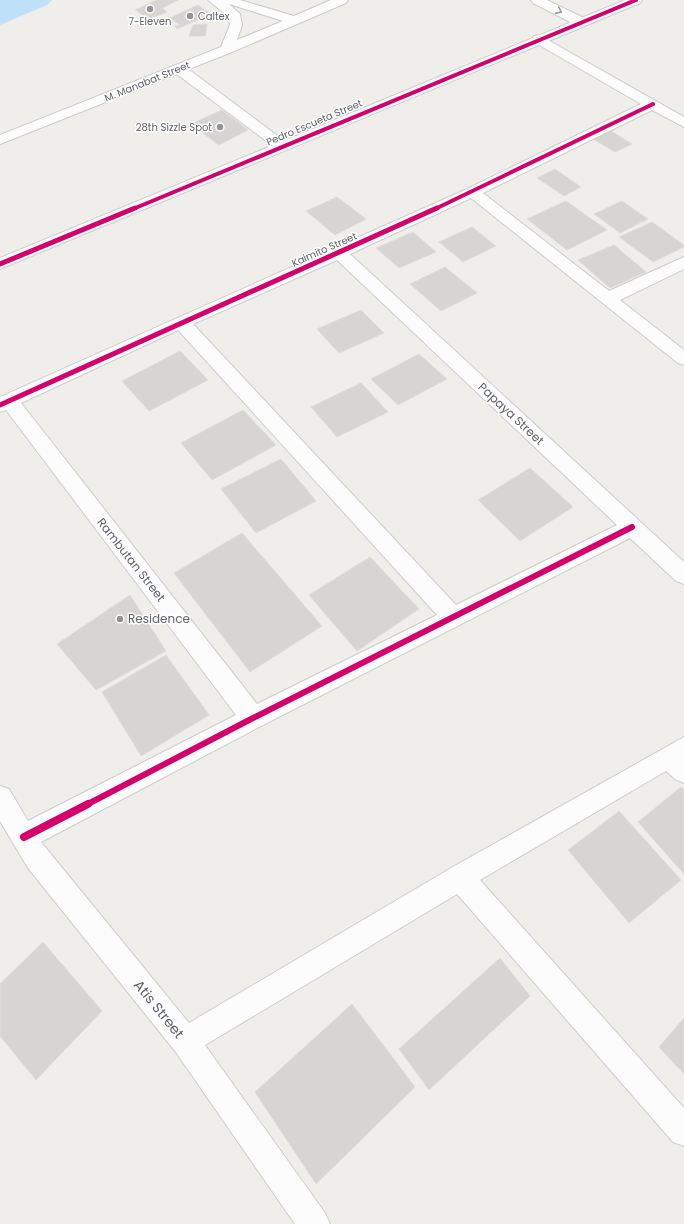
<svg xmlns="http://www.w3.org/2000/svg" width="684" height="1224" viewBox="0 0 684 1224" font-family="Poppins,sans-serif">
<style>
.water{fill:#bfe0f9}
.building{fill:#d6d5d3;stroke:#deddd9}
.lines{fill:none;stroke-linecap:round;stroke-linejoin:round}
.minor-casing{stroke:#cbcccc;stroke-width:2}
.tertiary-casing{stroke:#cbcccc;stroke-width:2}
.secondary-casing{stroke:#cacacb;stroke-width:2}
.minor{fill:#fdfcfc;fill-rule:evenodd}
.tertiary{fill:#fdfcfc;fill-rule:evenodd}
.secondary{fill:#fdfcfc;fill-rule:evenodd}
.cycleway-far3-casing{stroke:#fff;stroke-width:5.5}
.cycleway-far2-casing{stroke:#fff;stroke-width:7}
.cycleway-far1-casing{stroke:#fff;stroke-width:8}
.cycleway-casing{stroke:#fff;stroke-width:10}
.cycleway-far3{stroke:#d6006c;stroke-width:4}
.cycleway-far2{stroke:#d6006c;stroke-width:5}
.cycleway-far1{stroke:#d6006c;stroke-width:6}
.cycleway{stroke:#d6006c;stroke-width:8}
.oneway{stroke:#96999c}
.poi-dot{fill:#919496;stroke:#fff;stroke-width:1.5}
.labels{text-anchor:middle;stroke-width:3;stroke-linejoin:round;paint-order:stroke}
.far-poi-label{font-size:10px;fill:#5f6368;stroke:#fff;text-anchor:start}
.far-street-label{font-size:10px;fill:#5f6368;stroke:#fff}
.street-label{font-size:12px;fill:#5f6368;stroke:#fff}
.poi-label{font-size:12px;fill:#5f6368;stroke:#fff;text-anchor:start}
.near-street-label{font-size:14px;fill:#5f6368;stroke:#fff}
</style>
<rect width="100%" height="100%" fill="#efeeea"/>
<polygon class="water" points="0,0 52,0 47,5 0,25"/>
<g class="building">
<polygon points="156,0 178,0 162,8 167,12 149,19 135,10"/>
<polygon points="198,5 211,14 177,29 175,26 180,25 170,18"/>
<polygon points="207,24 205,36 189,36 193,25"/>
<polygon points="222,110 248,130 219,145 191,124"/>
<polygon points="611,131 632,144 615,152 593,139"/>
<polygon points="555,169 581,187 564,196 537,178"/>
<polygon points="337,197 366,219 335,235 306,211"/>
<polygon points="566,201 607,230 567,250 527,219"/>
<polygon points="622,201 648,219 620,233 594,214"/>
<polygon points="652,222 684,245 684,247 653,262 619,237"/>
<polygon points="472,227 496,246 463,262 439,242"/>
<polygon points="413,232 436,252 399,268 376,248"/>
<polygon points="614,245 646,272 610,288 578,260"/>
<polygon points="445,267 477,293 441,311 410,284"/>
<polygon points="361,310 384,333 339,353 317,329"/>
<polygon points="180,351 208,380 149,411 122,381"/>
<polygon points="419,354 447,379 398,405 371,379"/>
<polygon points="361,383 388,412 337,437 311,407"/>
<polygon points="243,410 276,445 212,480 181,443"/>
<polygon points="281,459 316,501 256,533 221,489"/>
<polygon points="530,468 573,507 520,541 478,500"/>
<polygon points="242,533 322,626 250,672 174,573"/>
<polygon points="370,557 419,609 357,651 309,595"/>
<polygon points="130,595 166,651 96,690 57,644"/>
<polygon points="166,655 209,715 141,756 102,692"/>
<polygon points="681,787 684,790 684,874 638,822"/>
<polygon points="619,811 681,880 629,923 568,850"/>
<polygon points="43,942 102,1011 36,1080 0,1036 0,984"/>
<polygon points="500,958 530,996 429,1090 399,1049"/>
<polygon points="352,1004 415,1087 316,1184 255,1092"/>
<polygon points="684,1018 684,1074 659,1047"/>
</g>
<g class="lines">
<defs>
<g id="minor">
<polygon points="531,0 547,0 586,19 587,22 581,26 576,25 533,3"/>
<path d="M539,35L684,117V127L652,110L483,193L609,291L684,257V269L620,300L684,350V365L678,363L471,198L350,254L684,562V584L676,581L630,538L261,726L41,842L189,1023L451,868L684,737V783L675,779L666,771L480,880L684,1108V1146L673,1142L457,894L205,1045L325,1213L330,1224H295L175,1051L28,868L0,821V786L9,789L28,821L236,715L6,410L0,412V397L467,189L641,104L534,42L532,39L534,36ZM337,260L617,525L456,605L193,324ZM178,330L437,615L257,704L21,403Z"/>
<polygon points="179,65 184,66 287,143 289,146 287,149 277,149 174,72 172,69 174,66"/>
</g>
<polygon id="tertiary" points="625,0 642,0 640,3 0,269 0,258"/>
<path id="secondary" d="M208,0H240L294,16L331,0H348L346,3L232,52L0,144V135L221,47L230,25L228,16ZM229,4L283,21L237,40L242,25L240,14Z"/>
</defs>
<use href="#minor" class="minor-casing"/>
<use href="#tertiary" class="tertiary-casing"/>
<use href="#secondary" class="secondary-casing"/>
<use href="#minor" class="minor"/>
<use href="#tertiary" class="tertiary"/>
<use href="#secondary" class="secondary"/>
<defs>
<g id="cycleway-far3">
<polyline points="133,209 636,0"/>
<polyline points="435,209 653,104"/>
</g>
<g id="cycleway-far2">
<polyline points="0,264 135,208"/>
<polyline points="0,405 437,208"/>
</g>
<polyline id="cycleway-far1" points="86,805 253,718 632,527"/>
<polyline id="cycleway" points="24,837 88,804"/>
</defs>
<use href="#cycleway-far3" class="cycleway-far3-casing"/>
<use href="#cycleway-far2" class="cycleway-far2-casing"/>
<use href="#cycleway-far1" class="cycleway-far1-casing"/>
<use href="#cycleway" class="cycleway-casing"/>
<use href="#cycleway-far3" class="cycleway-far3"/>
<use href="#cycleway-far2" class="cycleway-far2"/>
<use href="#cycleway-far1" class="cycleway-far1"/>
<use href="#cycleway" class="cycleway"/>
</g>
<defs><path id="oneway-chevron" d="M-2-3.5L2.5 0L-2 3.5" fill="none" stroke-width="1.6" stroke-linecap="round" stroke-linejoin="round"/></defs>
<use class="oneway" href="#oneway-chevron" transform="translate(559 11) rotate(26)"/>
<g class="poi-dot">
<circle cx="150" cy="9" r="4"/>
<circle cx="190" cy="16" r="4"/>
<circle cx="220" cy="127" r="4"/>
<circle cx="120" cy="619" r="4"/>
</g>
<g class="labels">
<g class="far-poi-label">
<text x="198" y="20">Caltex</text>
<text x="150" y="25" text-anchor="middle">7-Eleven</text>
<text x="212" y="131" text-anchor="end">28th Sizzle Spot</text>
</g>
<g class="far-street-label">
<text transform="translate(147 81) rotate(-22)" y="4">M. Manabat Street</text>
<text transform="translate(314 122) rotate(-23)" y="4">Pedro Escueta Street</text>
<text transform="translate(324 249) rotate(-24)" y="4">Kaimito Street</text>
</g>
<g class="street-label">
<text transform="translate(511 414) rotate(43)" y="4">Papaya Street</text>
<text transform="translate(131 560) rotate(52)" y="4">Rambutan Street</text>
</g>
<g class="poi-label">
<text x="128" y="623">Residence</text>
</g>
<g class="near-street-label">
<text transform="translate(159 1009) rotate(51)" y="5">Atis Street</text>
</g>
</g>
</svg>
